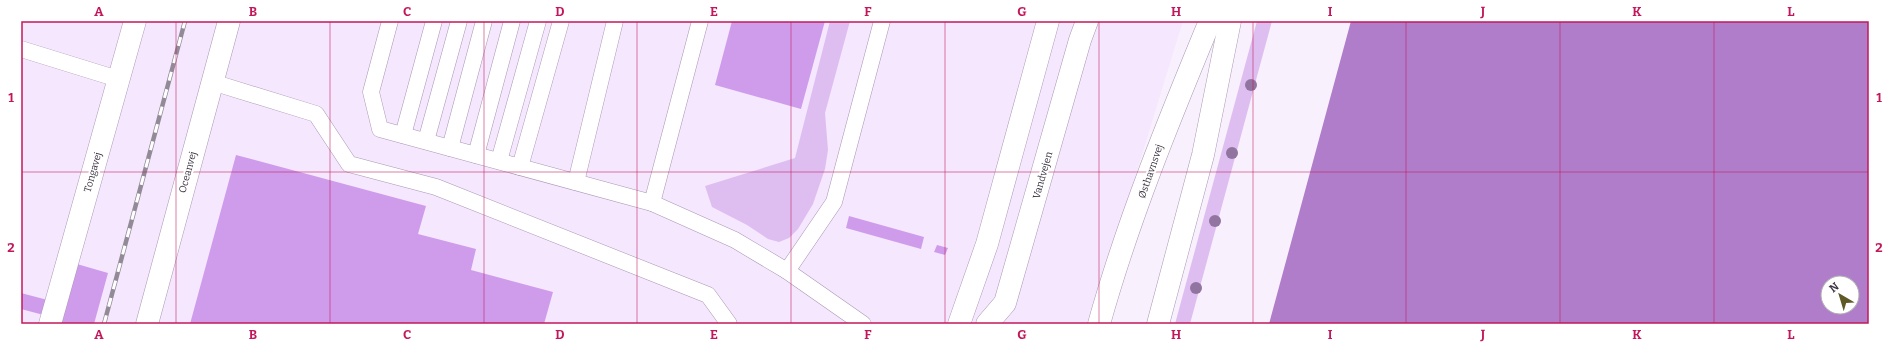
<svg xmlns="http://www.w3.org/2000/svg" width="1890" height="345" viewBox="0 0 1890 345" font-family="Bitter,serif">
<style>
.built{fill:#f5e7fe}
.green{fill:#debef0}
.water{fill:#af7dc9;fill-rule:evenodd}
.building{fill:#cf9ceb}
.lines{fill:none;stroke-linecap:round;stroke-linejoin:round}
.service-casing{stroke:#aa97b4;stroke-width:17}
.minor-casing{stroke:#aa97b4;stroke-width:23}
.tertiary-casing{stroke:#aa97b4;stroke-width:23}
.service{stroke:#fff;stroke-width:16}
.minor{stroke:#fff;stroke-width:22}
.tertiary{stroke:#fff;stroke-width:22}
.rail-casing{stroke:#928b97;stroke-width:4.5}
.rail{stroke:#fff;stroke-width:3;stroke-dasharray:9;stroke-linecap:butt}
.tree{fill:#9274a0}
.grid{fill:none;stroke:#c2185b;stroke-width:1;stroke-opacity:0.55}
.labels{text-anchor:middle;stroke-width:4;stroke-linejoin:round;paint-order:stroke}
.street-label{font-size:10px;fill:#3e3743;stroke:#fff}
.neatline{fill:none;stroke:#c2185b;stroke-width:1.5}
.grid-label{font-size:13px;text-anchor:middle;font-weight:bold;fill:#c2185b}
</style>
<rect width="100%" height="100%" fill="#f8f1fd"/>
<polygon class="built" points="21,21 1183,21 1090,324 21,324"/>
<g class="green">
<polygon points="830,21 850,21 825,113 828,150 825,169 813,204 798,229 789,238 779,242 768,239 747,225 712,207 705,186 795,158"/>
<polygon points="1257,21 1272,21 1190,324 1175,324"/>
</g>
<path class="water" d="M1351,21H1869V324H1269ZM1828,283H1852V307H1828Z"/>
<g class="building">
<polygon points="732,21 825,21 801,109 715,85"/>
<polygon points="236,155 426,206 418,234 476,249 471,270 553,292 544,324 190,324"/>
<polygon points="849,216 924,237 921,249 846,228"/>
<polygon points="937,245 948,248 945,255 934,252"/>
<polygon points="70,262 108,273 94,324 53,324 55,318 21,309 21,293 59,303"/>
</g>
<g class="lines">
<defs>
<g id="service">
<polyline points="390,21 371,92 380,129 652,203 735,240 787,271 863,324"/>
<polyline points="21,49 118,79"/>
<polyline points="212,82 316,114 349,164 436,187 708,295 729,324"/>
<polyline points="403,135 434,21"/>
<polyline points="426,141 459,21"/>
<polyline points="450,148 484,21"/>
<polyline points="476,155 512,21"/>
<polyline points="499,161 538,21"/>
<polyline points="520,167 561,21"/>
<polyline points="576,182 615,21"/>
<polyline points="652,203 700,21"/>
<polyline points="787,271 834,202 882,21"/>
</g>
<g id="minor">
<polyline points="50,324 135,21"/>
<polyline points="147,324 229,21"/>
<polyline points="959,324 987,244 1048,21"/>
<polyline points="987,324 1005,303 1080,40 1087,21"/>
</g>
<g id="tertiary">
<path d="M1099,324C1128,220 1169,120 1210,21"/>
<polyline points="1158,324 1203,155 1230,21"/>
</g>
</defs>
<use href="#service" class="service-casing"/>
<use href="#minor" class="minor-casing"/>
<use href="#tertiary" class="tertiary-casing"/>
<use href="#service" class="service"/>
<use href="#minor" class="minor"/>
<use href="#tertiary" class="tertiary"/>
<defs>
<polyline id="rail" points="104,324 185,21"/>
</defs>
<use href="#rail" class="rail-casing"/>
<use href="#rail" class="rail"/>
</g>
<g class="tree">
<circle cx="1251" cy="85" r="6"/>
<circle cx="1232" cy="153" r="6"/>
<circle cx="1215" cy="221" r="6"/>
<circle cx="1196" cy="288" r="6"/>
</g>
<path class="grid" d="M176,21V324M330,21V324M484,21V324M637,21V324M791,21V324M945,21V324M1099,21V324M1253,21V324M1406,21V324M1560,21V324M1714,21V324M21,172H1869"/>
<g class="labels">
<g class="street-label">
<text transform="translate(1150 171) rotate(-71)" y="4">Østhavnsvej</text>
<text transform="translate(92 172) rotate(-74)" y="4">Tongavej</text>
<text transform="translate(187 172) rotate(-75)" y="4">Oceanvej</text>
<text transform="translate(1042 175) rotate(-74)" y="4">Vandvejen</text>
</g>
</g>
<rect width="1890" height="345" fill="none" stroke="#ffffff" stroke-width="44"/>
<g transform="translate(1840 295) rotate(322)"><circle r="19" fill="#ffffff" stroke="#b2afb4"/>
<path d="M0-3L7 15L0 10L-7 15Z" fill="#5e5925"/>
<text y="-6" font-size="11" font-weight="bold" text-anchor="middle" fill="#3e3743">N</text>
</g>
<rect x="22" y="22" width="1846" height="301" class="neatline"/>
<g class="grid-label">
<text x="99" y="16">A</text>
<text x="253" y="16">B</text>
<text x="407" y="16">C</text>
<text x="560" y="16">D</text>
<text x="714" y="16">E</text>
<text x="868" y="16">F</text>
<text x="1022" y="16">G</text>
<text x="1176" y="16">H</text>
<text x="1330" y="16">I</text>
<text x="1483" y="16">J</text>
<text x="1637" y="16">K</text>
<text x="1791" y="16">L</text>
<text x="11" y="102">1</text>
<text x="1879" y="102">1</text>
<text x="11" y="252">2</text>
<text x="1879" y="252">2</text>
<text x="99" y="339">A</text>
<text x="253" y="339">B</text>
<text x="407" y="339">C</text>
<text x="560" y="339">D</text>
<text x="714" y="339">E</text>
<text x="868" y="339">F</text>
<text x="1022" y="339">G</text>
<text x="1176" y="339">H</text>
<text x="1330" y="339">I</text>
<text x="1483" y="339">J</text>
<text x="1637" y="339">K</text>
<text x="1791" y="339">L</text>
</g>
</svg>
